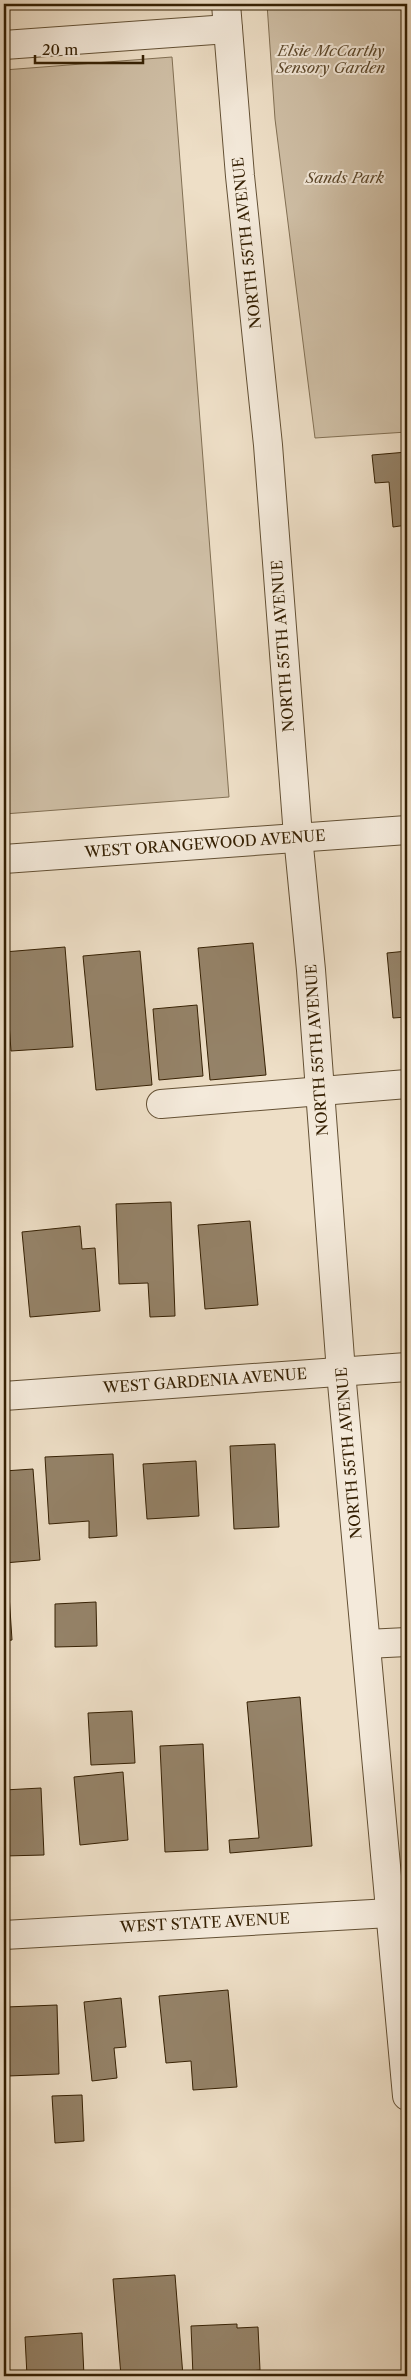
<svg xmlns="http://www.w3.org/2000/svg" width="411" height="2380" viewBox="0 0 411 2380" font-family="'Libre Caslon Text',serif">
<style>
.green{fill:#cfbfa6;stroke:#827054}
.building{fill:#958369;stroke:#352003}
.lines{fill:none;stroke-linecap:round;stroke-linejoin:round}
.minor-casing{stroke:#635034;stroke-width:30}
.minor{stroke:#f4eadb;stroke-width:28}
.labels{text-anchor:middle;stroke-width:4;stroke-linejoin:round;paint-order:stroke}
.park-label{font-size:15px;font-style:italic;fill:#5c482c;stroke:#f4eadb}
.street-label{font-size:15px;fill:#352003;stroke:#f4eadb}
</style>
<rect width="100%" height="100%" fill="#eedfc7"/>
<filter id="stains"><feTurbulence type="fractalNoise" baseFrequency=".004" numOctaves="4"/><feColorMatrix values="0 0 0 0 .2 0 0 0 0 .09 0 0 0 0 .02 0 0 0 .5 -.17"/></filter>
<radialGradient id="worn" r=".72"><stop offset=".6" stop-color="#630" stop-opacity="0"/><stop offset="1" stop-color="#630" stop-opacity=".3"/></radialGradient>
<g class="green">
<polygon points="267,4 407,4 407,432 315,438 275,119"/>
<polygon points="172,57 229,797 4,814 4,70"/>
</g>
<g class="building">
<polygon points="407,452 407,525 393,527 389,482 375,483 372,455"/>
<polygon points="407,525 407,595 402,526"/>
<polygon points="253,943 266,1075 210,1080 198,948"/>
<polygon points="65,947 73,1047 11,1051 4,952"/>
<polygon points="140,951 152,1085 96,1090 83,956"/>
<polygon points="407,951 407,1017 393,1018 387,953"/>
<polygon points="197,1005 203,1076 159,1080 153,1009"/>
<polygon points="407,1133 407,1203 403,1134"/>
<polygon points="171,1202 175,1316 150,1317 148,1283 119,1284 116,1204"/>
<polygon points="250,1221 258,1305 205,1309 198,1225"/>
<polygon points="80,1226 82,1249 95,1248 100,1311 30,1317 22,1232"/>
<polygon points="275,1444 279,1527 234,1529 230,1446"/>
<polygon points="113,1454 117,1536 89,1538 89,1521 49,1524 45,1457"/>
<polygon points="196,1461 199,1516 147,1519 143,1464"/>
<polygon points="33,1469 40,1560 4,1563 4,1471"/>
<polygon points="4,1594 9,1594 12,1640 4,1641"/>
<polygon points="96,1602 97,1646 55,1647 55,1604"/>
<polygon points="300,1697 312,1846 230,1853 229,1840 259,1838 247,1702"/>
<polygon points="132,1711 135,1763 91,1765 88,1713"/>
<polygon points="203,1744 208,1850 165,1852 160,1746"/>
<polygon points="123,1772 128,1840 80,1845 74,1777"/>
<polygon points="41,1788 44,1855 4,1856 4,1790"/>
<polygon points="228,1990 237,2087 193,2090 191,2061 166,2063 159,1996"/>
<polygon points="121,1998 126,2047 114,2048 117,2078 92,2081 84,2002"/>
<polygon points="57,2005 59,2074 8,2076 6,2007"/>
<polygon points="82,2095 84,2141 55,2143 52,2096"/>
<polygon points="175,2275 183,2376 121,2376 113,2279"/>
<polygon points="237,2324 237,2328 258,2327 260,2370 242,2372 242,2376 193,2376 191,2326"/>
<polygon points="82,2333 84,2376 27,2376 25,2337"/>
</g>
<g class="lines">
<defs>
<g id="minor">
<polyline points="226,4 240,176 268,445 298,836 311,970 341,1372 407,2096"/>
<polyline points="4,45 228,29"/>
<polyline points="4,859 407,830"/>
<polyline points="161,1104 407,1084"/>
<polyline points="4,1396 407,1367"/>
<polyline points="366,1644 407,1642"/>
<polyline points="4,1935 407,1912"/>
</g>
</defs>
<use href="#minor" class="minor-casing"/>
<use href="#minor" class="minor"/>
</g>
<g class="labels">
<g class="park-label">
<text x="331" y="56">Elsie McCarthy<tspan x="331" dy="17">Sensory Garden</tspan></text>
<text x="345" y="183">Sands Park</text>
</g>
<g class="street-label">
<text transform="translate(247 243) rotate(-96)" y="5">NORTH 55TH AVENUE</text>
<text transform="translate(283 646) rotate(-94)" y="5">NORTH 55TH AVENUE</text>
<text transform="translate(205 844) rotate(-4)" y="5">WEST ORANGEWOOD AVENUE</text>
<text transform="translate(317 1050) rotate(-94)" y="5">NORTH 55TH AVENUE</text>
<text transform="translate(205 1381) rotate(-4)" y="5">WEST GARDENIA AVENUE</text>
<text transform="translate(349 1453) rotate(-95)" y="5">NORTH 55TH AVENUE</text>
<text transform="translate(205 1923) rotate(-3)" y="5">WEST STATE AVENUE</text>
</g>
</g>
<rect width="411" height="2380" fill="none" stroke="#eedfc7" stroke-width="20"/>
<rect x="5" y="5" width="401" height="2370" fill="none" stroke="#352003" stroke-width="2.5"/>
<rect x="10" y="10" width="391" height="2360" fill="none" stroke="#352003"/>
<path d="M35 55v8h108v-8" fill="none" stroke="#352003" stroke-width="2.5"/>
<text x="42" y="55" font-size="15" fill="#352003" stroke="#f4eadb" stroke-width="4" paint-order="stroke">20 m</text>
<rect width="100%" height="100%" filter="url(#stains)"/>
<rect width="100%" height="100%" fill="url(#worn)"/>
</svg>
